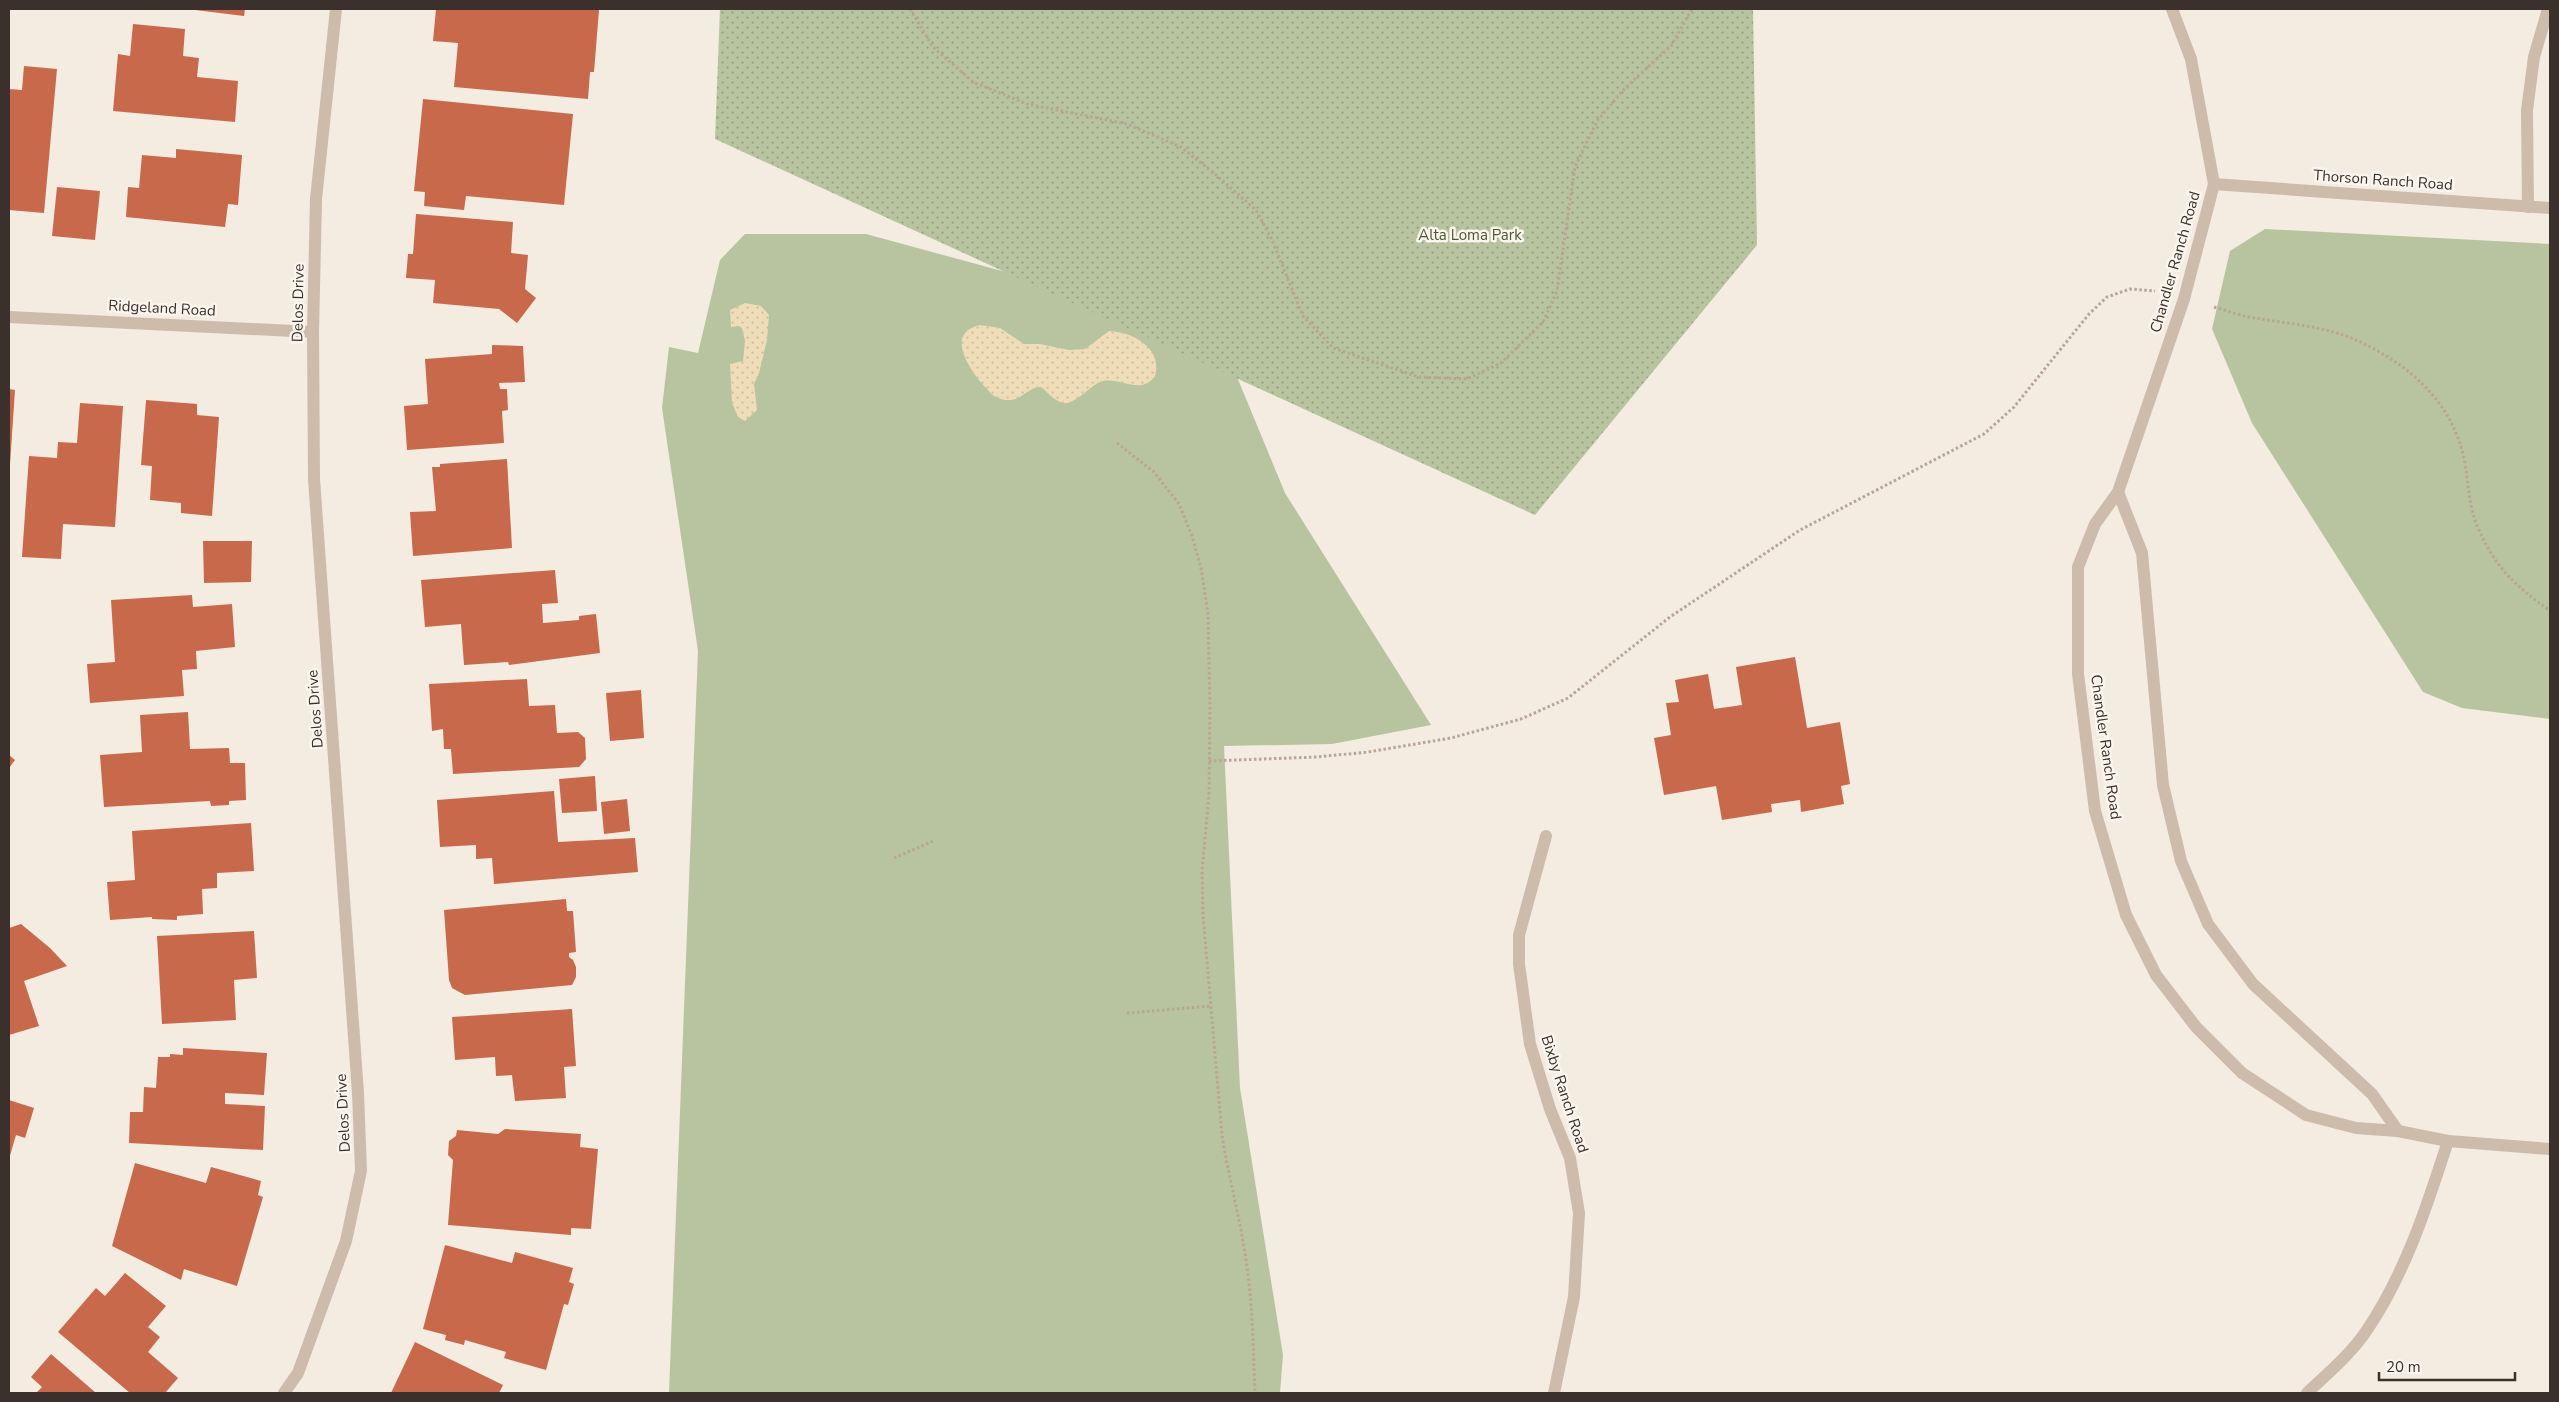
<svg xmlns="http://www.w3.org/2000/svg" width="2559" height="1402" viewBox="0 0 2559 1402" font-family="'Nunito Sans',sans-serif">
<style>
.grass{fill:#b8c4a0}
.sand{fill:url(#sand-dots)}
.park{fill:url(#park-dots)}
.building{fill:#c8694b}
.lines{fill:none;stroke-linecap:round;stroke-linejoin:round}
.path{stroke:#b9a596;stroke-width:3;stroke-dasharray:2.5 2.5;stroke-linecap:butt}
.minor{stroke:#cdbbac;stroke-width:12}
.labels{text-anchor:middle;stroke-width:5;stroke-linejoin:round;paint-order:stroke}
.street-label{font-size:15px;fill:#3b302b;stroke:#fbf5ee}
.park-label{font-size:15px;fill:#4a5a2e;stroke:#fbf5ee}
</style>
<defs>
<pattern id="sand-dots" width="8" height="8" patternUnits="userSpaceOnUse" patternTransform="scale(1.25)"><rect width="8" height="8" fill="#efdcb8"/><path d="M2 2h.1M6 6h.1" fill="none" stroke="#cebd9e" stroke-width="1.8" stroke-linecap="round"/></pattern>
<pattern id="park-dots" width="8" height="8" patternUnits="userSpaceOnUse" patternTransform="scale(1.25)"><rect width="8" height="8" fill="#b8c4a0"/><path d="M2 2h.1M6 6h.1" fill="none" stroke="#97a083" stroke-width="1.8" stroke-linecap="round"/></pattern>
</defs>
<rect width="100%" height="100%" fill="#f4ebe1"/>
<g class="grass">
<polygon points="2265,229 2550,244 2550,719 2462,708 2423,692 2252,423 2212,329 2230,251"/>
<polygon points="745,234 866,234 1013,274 1237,377 1285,493 1431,725 1332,744 1224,746 1240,1088 1283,1355 1280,1393 669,1393 698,651 662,408 669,347 698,353 720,260"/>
</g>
<g class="sand">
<polygon points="745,303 761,306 769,315 767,340 759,373 754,384 757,410 745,421 738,417 732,403 730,364 743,361 745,341 742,328 739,326 731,327 730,310"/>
<path d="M980,325L1000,328L1024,344H1040L1069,350L1085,349L1109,331C1134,332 1163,349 1155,376C1140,397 1119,375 1100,382C1090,386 1075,405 1063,403C1055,401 1047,392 1041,387C1025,387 1019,409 994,396C991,394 989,391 986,388C971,372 943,333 980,325Z"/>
</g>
<polygon class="park" points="720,9 1753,9 1757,245 1535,515 715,139"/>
<g class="building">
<polygon points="187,9 245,9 244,16"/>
<polygon points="436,9 599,10 594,72 590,72 588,99 454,87 458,43 433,41"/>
<polygon points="133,24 185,29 183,56 199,58 197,77 238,81 235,122 113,111 118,54 130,56"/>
<polygon points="24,66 57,69 44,213 9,210 9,89 22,90"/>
<polygon points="423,99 573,114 564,205 466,196 464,210 424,206 425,192 414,191"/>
<polygon points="176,149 242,155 238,205 228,204 225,227 126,217 128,187 139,188 142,155 176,158"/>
<polygon points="57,187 100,191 95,240 52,236"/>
<polygon points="416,214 513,222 511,253 528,255 525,289 536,298 517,323 499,309 433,303 435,280 406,278 408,254 413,254"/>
<polygon points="492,345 523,346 525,382 499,383 500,389 507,389 508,410 502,411 504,443 407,450 404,406 428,404 425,359 492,354"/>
<polygon points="9,389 15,390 10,465 9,465"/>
<polygon points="146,400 197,404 197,415 219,417 212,516 181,513 181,503 150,500 152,466 141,465"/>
<polygon points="80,403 123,406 115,527 63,524 61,559 22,557 29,456 57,458 58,442 77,443"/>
<polygon points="507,459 512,548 413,556 410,512 436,511 432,467 440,467 440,464"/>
<polygon points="203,541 252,541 251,582 204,583"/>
<polygon points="555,570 558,603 542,604 543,623 579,620 579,616 596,614 600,653 509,665 508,662 464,665 461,624 425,627 421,580"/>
<polygon points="192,595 193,607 232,604 235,647 196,651 197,669 182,670 184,696 90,703 87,664 115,662 111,600"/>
<polygon points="1795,657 1807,728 1840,722 1850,784 1841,786 1844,804 1801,812 1800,800 1771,804 1772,812 1722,820 1716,786 1664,795 1654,738 1671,735 1666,703 1679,702 1675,680 1708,674 1714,709 1742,705 1736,667"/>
<polygon points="527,679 529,706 555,705 557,733 578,732 585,738 586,759 579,767 453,774 451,749 444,749 443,729 432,731 429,684"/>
<polygon points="641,690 644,738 610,741 606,693"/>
<polygon points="188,712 190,749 229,748 230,763 245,763 246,800 229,801 229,805 211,806 210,801 104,807 100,755 142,752 140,715"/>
<polygon points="9,755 15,760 9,768"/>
<polygon points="595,776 597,811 562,813 559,779"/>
<polygon points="554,791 558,842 635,838 638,872 494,884 492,858 476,859 476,845 440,847 437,800"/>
<polygon points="627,799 630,831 604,834 601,802"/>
<polygon points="251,823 254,871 217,873 217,888 202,889 203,914 177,916 177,920 152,919 152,917 110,920 107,882 135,880 132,831"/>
<polygon points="566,899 567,911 573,911 576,952 569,953 569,957 573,960 576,967 576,977 572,985 465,995 452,988 449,980 444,910"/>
<polygon points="21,924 50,948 67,966 24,981 39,1026 9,1035 9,928"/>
<polygon points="254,931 257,978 234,980 236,1020 162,1024 157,936"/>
<polygon points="572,1009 576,1066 564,1067 566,1098 515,1101 512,1075 496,1076 495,1057 455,1060 452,1017"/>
<polygon points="183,1048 267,1053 264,1095 225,1093 225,1104 265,1106 263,1150 129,1143 130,1112 143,1112 144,1087 156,1088 158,1057 170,1057 170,1054 183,1055"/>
<polygon points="9,1100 34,1108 25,1138 16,1135 9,1159"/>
<polygon points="505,1129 581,1134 580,1147 598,1149 591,1229 571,1228 571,1235 448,1225 453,1160 448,1155 449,1141 456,1136 457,1130 498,1134"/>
<polygon points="135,1163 206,1183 211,1167 261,1181 258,1195 263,1197 237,1286 184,1269 181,1280 112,1246"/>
<polygon points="445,1245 512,1263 515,1252 573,1268 569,1282 574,1284 568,1305 564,1304 546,1370 504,1358 506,1352 465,1340 464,1345 445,1340 446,1335 423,1329"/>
<polygon points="125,1273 166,1306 148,1327 160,1337 148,1352 178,1378 165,1393 130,1393 58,1332 96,1288 105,1296"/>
<polygon points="415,1342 503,1385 499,1393 391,1393"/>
<polygon points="51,1354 96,1393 36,1393 42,1387 31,1377"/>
</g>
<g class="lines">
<g class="path">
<polyline points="910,9 933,47 973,82 1027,104 1127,124 1181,147 1216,175 1256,210 1273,242 1303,316 1333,348 1419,377 1467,379 1501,363 1543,322 1557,291 1575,167 1597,121 1625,88 1671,46 1692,9"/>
<path d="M2214,307C2228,311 2241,316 2255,318C2289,324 2326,326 2358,341C2411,365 2455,405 2465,464C2469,487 2469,509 2479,530C2497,570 2516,586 2550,611"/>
<path d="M1117,443L1154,472L1179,504L1192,536L1201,568L1208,614L1210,706L1209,795L1202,871L1203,915L1222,1135C1229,1179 1241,1222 1247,1267C1253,1308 1253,1351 1255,1393"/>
<polyline points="1209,761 1317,757 1368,752 1451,738 1521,719 1568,698 1670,617 1800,530 1984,434 2014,407 2089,314 2107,297 2130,289 2155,291"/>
<polyline points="894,858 933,841"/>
<polyline points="1127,1013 1211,1006"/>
</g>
<g class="minor">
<polyline points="2172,9 2191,59 2214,184 2184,299 2118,492 2095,524 2078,567 2078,674 2095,811 2126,915 2156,975 2196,1027 2242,1073 2306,1115 2356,1128 2398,1131 2448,1141 2550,1149"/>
<polyline points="2214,184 2550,208"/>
<polyline points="2528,207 2527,110 2534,57 2548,9"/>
<polyline points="9,317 313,332"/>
<polyline points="2118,492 2142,553 2163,785 2181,861 2208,924 2253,984 2372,1094 2398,1131"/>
<polyline points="1546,836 1519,935 1519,964 1530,1044 1550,1109 1570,1158 1579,1213 1574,1297 1554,1393"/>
<polyline points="284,1393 298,1373 346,1241 361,1171 358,1093 314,479 313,332 316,199 336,9"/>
<path d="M2307,1393C2328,1373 2351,1354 2367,1330C2406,1272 2427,1206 2448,1141"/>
</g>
</g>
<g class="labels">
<g class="street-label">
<text transform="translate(2383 180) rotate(4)" y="5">Thorson Ranch Road</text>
<text transform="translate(2175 262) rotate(-74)" y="5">Chandler Ranch Road</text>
<text transform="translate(298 303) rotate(-89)" y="5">Delos Drive</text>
<text transform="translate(162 308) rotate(3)" y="5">Ridgeland Road</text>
<text transform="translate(315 709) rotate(-94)" y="5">Delos Drive</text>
<text transform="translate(2106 747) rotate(82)" y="5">Chandler Ranch Road</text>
<text transform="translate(1565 1094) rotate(72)" y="5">Bixby Ranch Road</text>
<text transform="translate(343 1113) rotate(-93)" y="5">Delos Drive</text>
</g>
<g class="park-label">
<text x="1470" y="240">Alta Loma Park</text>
</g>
</g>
<rect width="2559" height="1402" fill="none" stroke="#3b302b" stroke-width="20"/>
<path d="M2379 1372v8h136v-8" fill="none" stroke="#3b302b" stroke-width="2.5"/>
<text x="2386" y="1372" font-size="15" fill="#3b302b" stroke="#fbf5ee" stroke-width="4" paint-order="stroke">20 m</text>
</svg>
